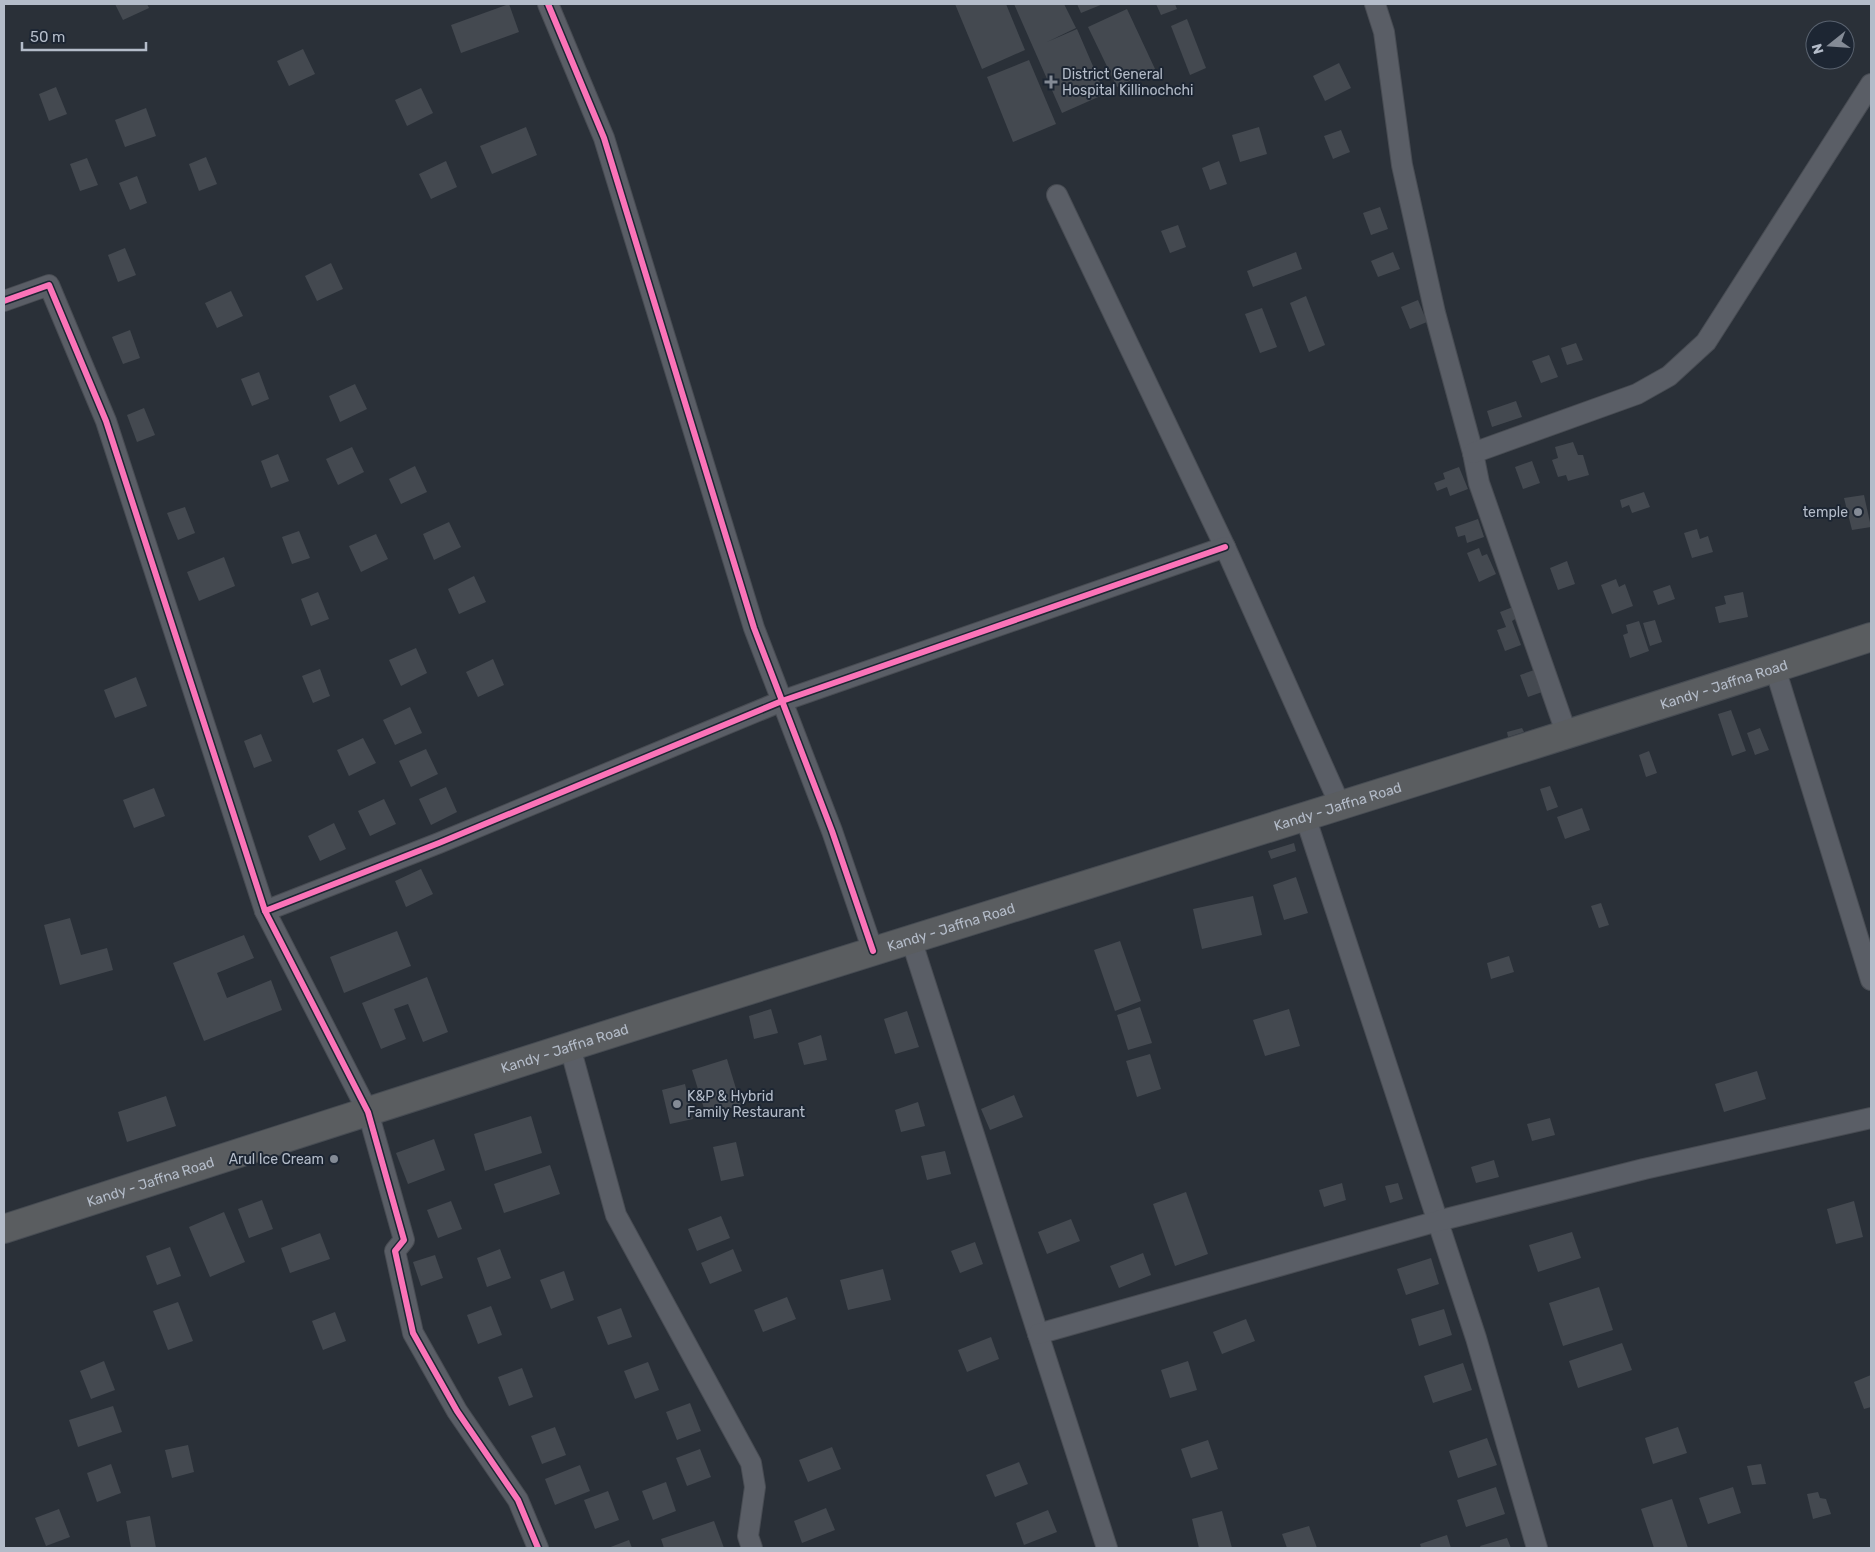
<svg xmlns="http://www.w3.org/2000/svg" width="1875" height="1552" viewBox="0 0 1875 1552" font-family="Rubik,sans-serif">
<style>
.building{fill:#444950}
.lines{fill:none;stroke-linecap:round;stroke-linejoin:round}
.street-casing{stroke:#484c53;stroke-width:22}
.highway-casing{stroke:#474c53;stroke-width:30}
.street{stroke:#5a5e66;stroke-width:20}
.highway{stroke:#5a5d60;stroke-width:28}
.cycleway-casing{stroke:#1d2633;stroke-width:9}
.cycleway{stroke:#fb73b8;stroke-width:6}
.poi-dot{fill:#848b96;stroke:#1d2633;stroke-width:2}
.labels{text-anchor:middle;stroke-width:4;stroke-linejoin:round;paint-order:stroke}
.poi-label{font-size:14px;fill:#b4bcc9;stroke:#1d2633;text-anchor:start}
.street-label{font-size:14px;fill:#b4bcc9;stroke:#1d2633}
</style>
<rect width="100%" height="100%" fill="#2a3038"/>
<g class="building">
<polygon points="115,4 147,4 149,8 123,20"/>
<polygon points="509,4 519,32 461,53 451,25"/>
<polygon points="955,4 1006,4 1025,50 982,69"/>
<polygon points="1014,4 1064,4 1076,28 1047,42 1077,29 1105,94 1062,113"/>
<polygon points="1077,4 1103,4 1081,13"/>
<polygon points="1156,4 1175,4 1177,9 1161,15"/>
<polygon points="1127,9 1155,69 1117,87 1088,27"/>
<polygon points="1187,19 1206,68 1190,75 1171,26"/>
<polygon points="303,49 315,74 289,86 277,61"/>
<polygon points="1029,60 1056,124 1013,142 987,77"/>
<polygon points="1339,63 1351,88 1325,101 1313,76"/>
<polygon points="56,87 67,114 49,121 39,94"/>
<polygon points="421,88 433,113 407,126 395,100"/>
<polygon points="146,108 156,136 125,147 115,120"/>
<polygon points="526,127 537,155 492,174 480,146"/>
<polygon points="1259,127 1267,154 1240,162 1232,135"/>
<polygon points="1341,130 1350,152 1333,159 1324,136"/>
<polygon points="206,157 217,184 199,191 189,164"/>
<polygon points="87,158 98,185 80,191 70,164"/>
<polygon points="446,161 457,187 431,199 419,174"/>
<polygon points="1219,161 1227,184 1210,190 1202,168"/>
<polygon points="137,176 147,203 130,210 119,183"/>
<polygon points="1380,207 1388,229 1371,235 1363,213"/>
<polygon points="1178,225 1186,247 1170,253 1161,231"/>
<polygon points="125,248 136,275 118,282 108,255"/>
<polygon points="1296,252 1302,269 1253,287 1247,271"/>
<polygon points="1393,252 1400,269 1378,277 1371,261"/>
<polygon points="331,263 343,289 317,301 305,276"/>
<polygon points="231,291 243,316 217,328 205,303"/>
<polygon points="1306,296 1325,345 1309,352 1290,303"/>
<polygon points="1418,300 1427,322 1410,329 1401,307"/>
<polygon points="1262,308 1277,347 1260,353 1245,314"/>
<polygon points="130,330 140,358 123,364 112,337"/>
<polygon points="1576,343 1583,360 1567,365 1561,348"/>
<polygon points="1549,355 1558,377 1541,383 1532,361"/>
<polygon points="259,372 269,399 252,406 241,379"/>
<polygon points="355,384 367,409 340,422 329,396"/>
<polygon points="1516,401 1522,417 1492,427 1487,411"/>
<polygon points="144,408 155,435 137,442 127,415"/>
<polygon points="1573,442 1578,455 1583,455 1589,475 1568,481 1566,475 1558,477 1552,460 1558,458 1555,447"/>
<polygon points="352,447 364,472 338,485 326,459"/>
<polygon points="278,454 289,481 271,488 261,461"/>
<polygon points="1532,461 1540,483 1523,489 1515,467"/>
<polygon points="415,466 427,492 401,504 389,479"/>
<polygon points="1459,467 1468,489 1450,496 1447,487 1437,491 1434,483 1445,479 1443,473"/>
<polygon points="1644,492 1650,507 1632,513 1629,505 1622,508 1620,500"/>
<polygon points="1864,495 1871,527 1852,530 1844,498"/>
<polygon points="185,507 195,533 178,540 167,513"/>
<polygon points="1478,519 1484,537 1467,543 1465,535 1458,537 1455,527"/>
<polygon points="449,522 461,547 434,560 423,534"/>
<polygon points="1697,529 1700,539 1708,536 1713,552 1692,558 1684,533"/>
<polygon points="299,531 310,558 292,564 282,537"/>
<polygon points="376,534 388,559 361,572 349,546"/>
<polygon points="1479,548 1482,556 1487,554 1496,574 1479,582 1467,553"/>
<polygon points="224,557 235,586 199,601 187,572"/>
<polygon points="1567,561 1575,584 1558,590 1550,568"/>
<polygon points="474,576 486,602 459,614 448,589"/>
<polygon points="1616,579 1619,587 1625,584 1633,606 1612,614 1601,585"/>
<polygon points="1670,585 1675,599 1658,605 1653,591"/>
<polygon points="318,592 329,619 311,626 301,599"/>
<polygon points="1743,592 1748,617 1719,623 1715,607 1726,604 1724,596"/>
<polygon points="1513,607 1517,618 1512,621 1521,645 1505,651 1497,630 1506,627 1500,612"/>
<polygon points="1655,620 1662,642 1650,646 1643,623"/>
<polygon points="1639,621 1649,651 1630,658 1623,635 1628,633 1626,625"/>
<polygon points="416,648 427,673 401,686 389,660"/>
<polygon points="493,659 504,685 478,697 466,672"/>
<polygon points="320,669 330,696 313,703 302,676"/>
<polygon points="1537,669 1545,691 1528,697 1520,675"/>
<polygon points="136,677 147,706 115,718 104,690"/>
<polygon points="410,707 422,733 395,745 383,720"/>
<polygon points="1731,710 1746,751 1732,756 1718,714"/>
<polygon points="1522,728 1524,732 1508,737 1507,732"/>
<polygon points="1760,728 1769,750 1755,755 1747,733"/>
<polygon points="261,734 272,761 254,768 244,741"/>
<polygon points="363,738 376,763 349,776 337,750"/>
<polygon points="426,749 438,774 411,787 399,761"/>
<polygon points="1649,751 1657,773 1646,777 1639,755"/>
<polygon points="1550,786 1558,807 1547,811 1540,789"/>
<polygon points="446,787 457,812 431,825 419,799"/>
<polygon points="154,788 165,816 134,828 123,800"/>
<polygon points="384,799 396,824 370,836 358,811"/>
<polygon points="1582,808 1590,830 1565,839 1557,817"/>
<polygon points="334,823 346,849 320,861 308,836"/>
<polygon points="1294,843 1296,851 1271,859 1268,851"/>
<polygon points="421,869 433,894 406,907 395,881"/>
<polygon points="1296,877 1308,913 1284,920 1273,885"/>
<polygon points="1253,896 1262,935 1202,949 1193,909"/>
<polygon points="1601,903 1609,925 1599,928 1591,906"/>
<polygon points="70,918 81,955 107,948 113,970 60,985 44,925"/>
<polygon points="397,931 411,966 344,993 330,957"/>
<polygon points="244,935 254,958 217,973 227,998 271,980 282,1010 204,1041 173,963"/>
<polygon points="1120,941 1141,1001 1115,1011 1094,950"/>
<polygon points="1509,956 1514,972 1491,979 1487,963"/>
<polygon points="427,977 448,1032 423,1042 408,1004 394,1009 406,1039 381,1049 362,1003"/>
<polygon points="1140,1007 1152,1043 1128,1050 1117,1015"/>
<polygon points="771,1009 778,1033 754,1039 749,1016"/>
<polygon points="1289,1009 1300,1046 1265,1056 1253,1020"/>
<polygon points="907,1011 919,1047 895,1054 884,1019"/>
<polygon points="821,1035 827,1060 804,1065 798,1043"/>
<polygon points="1150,1054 1161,1089 1137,1097 1126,1061"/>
<polygon points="727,1059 741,1105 706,1115 692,1070"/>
<polygon points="1757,1071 1766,1099 1724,1112 1715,1084"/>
<polygon points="685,1084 693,1119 670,1124 662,1090"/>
<polygon points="1014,1095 1023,1117 990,1130 981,1109"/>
<polygon points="166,1096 176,1126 127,1142 118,1112"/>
<polygon points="918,1102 925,1126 901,1132 895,1110"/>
<polygon points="531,1116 542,1153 485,1171 474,1134"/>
<polygon points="1550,1118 1555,1135 1532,1141 1527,1124"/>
<polygon points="434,1139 445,1170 408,1184 396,1153"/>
<polygon points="736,1142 744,1176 721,1181 713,1147"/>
<polygon points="945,1151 951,1174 927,1180 921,1156"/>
<polygon points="1494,1160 1499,1177 1476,1183 1471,1167"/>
<polygon points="550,1165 560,1194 504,1213 494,1184"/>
<polygon points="1342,1183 1346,1200 1324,1207 1319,1190"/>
<polygon points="1398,1183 1403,1199 1390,1203 1385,1186"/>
<polygon points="1186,1192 1208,1254 1175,1266 1153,1204"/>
<polygon points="262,1200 273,1229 249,1238 238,1209"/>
<polygon points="451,1201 462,1229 438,1238 427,1210"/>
<polygon points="1854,1201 1863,1237 1836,1244 1827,1209"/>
<polygon points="224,1212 245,1262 210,1277 189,1227"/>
<polygon points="721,1216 730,1238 697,1251 688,1229"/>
<polygon points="1071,1219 1080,1241 1047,1254 1038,1232"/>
<polygon points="1572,1232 1581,1258 1538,1272 1529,1245"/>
<polygon points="320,1233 330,1259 290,1273 281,1248"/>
<polygon points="975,1242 983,1264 960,1273 951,1251"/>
<polygon points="170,1247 181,1276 157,1285 146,1256"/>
<polygon points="500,1249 511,1278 487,1287 477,1258"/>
<polygon points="733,1249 742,1271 710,1284 701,1263"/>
<polygon points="1143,1253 1151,1275 1119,1288 1110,1266"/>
<polygon points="435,1255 443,1278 421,1286 413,1262"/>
<polygon points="1431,1258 1439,1284 1406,1295 1397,1269"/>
<polygon points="883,1269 891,1300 848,1310 840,1280"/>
<polygon points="564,1271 574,1300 551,1309 540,1280"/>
<polygon points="1599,1287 1613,1330 1563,1346 1549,1303"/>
<polygon points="787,1297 796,1319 763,1332 754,1310"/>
<polygon points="178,1302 193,1341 168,1350 153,1311"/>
<polygon points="491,1306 502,1335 478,1344 467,1315"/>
<polygon points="621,1308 632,1337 608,1345 597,1317"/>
<polygon points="1444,1309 1452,1335 1419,1346 1411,1319"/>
<polygon points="335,1312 346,1341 323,1350 312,1321"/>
<polygon points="1246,1319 1255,1341 1222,1354 1213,1332"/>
<polygon points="991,1337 999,1359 967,1372 958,1350"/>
<polygon points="1622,1343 1632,1370 1578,1388 1569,1361"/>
<polygon points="104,1361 115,1390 91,1399 80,1371"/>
<polygon points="1188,1361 1197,1390 1170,1398 1161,1370"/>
<polygon points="648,1362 659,1390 635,1399 624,1371"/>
<polygon points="1463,1363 1472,1390 1433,1403 1424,1376"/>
<polygon points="522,1368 533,1397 509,1406 498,1377"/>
<polygon points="1871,1375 1871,1407 1864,1409 1854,1382"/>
<polygon points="690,1403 701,1431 677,1440 666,1412"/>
<polygon points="113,1406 122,1432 78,1447 69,1420"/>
<polygon points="555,1427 566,1455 542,1464 531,1436"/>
<polygon points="1678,1427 1687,1453 1653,1464 1645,1438"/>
<polygon points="1487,1438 1497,1465 1458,1478 1449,1451"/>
<polygon points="1208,1440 1218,1469 1191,1478 1181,1449"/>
<polygon points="188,1445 194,1472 172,1478 165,1450"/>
<polygon points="832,1447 841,1469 808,1482 799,1460"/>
<polygon points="700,1449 711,1477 687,1486 676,1458"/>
<polygon points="1019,1462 1028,1484 995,1497 986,1475"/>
<polygon points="111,1464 121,1493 97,1502 87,1473"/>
<polygon points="1761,1464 1766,1484 1752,1485 1747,1466"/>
<polygon points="580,1465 590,1491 555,1505 545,1479"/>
<polygon points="666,1482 676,1511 653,1520 642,1491"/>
<polygon points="1496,1487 1505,1514 1466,1527 1457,1500"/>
<polygon points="1733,1487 1741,1513 1708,1524 1699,1498"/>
<polygon points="608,1491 619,1520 595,1529 584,1500"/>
<polygon points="1818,1492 1820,1498 1826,1499 1831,1514 1813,1519 1807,1494"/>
<polygon points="1672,1499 1688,1548 1654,1548 1641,1509"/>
<polygon points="826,1508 835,1530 802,1543 794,1521"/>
<polygon points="59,1509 70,1537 46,1546 35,1518"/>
<polygon points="1048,1510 1057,1532 1024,1545 1016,1523"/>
<polygon points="1222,1511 1232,1548 1199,1548 1192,1519"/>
<polygon points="150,1516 156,1548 131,1548 126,1521"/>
<polygon points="714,1521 724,1548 664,1548 661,1539"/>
<polygon points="1309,1526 1317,1548 1287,1548 1282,1534"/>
<polygon points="1447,1535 1451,1548 1421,1548 1420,1544"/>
<polygon points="1507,1538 1511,1548 1481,1548 1480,1546"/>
<polygon points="629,1540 632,1548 608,1548"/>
</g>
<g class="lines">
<defs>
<g id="street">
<polyline points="548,4 604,138 754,628 832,831 873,951"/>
<polyline points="1375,4 1384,32 1402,165 1435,313 1473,453 1479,483 1567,735"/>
<polyline points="1057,195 1225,547 1340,805"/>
<polyline points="4,301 49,285 106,421 265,911 368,1112 404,1240 395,1251 413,1333 457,1411 518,1500 538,1548"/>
<polyline points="1473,453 1637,394 1669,376 1706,342 1871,84"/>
<polyline points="1775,668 1871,980"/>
<polyline points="1305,816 1476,1338 1537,1548"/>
<polyline points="265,911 439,843 782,701 1225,547"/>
<polyline points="911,939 1107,1548"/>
<polyline points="570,1047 616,1215 751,1463 755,1487 748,1536 752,1548"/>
<polyline points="1038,1334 1438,1221 1644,1169 1871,1118"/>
</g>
<g id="highway">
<path id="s1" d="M4,1229C194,1168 385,1105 575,1045C1007,908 1440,777 1871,637"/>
</g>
</defs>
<use href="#street" class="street-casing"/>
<use href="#highway" class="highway-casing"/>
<use href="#street" class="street"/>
<use href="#highway" class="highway"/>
<defs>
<g id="cycleway">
<polyline points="548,4 604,138 754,628 832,831 873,951"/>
<polyline points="4,301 49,285 106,421 265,911 368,1112 404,1240 395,1251 413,1333 457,1411 518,1500 538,1548"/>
<polyline points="265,911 439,843 782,701 1225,547"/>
</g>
</defs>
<use href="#cycleway" class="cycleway-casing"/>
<use href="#cycleway" class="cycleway"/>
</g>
<g class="poi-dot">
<path d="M1048.5 74.5h5v5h5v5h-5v5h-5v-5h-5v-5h5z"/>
<circle cx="1858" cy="512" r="5"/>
<circle cx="677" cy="1104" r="5"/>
<circle cx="334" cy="1159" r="5"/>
</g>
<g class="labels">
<g class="poi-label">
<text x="1062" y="79">District General<tspan x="1062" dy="16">Hospital Killinochchi</tspan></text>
<text x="1848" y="517" text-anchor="end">temple</text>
<text x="687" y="1101">K&amp;P &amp; Hybrid<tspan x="687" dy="16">Family Restaurant</tspan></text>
<text x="324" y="1164" text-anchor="end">Arul Ice Cream</text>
</g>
<g class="street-label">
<text dy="5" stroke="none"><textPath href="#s1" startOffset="1804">Kandy - Jaffna Road</textPath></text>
<text dy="5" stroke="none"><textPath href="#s1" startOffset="1399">Kandy - Jaffna Road</textPath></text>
<text dy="5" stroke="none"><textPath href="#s1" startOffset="994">Kandy - Jaffna Road</textPath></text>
<text dy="5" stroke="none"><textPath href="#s1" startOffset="589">Kandy - Jaffna Road</textPath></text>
<text dy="5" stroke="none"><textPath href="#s1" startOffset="154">Kandy - Jaffna Road</textPath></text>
</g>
</g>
<rect width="1875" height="1552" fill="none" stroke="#b4bcc9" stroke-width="10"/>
<g transform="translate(1830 45) rotate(253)"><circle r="24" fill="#1d2633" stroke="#59626f"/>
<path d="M0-4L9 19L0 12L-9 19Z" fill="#848b96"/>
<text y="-8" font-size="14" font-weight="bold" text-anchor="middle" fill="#b4bcc9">N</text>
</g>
<path d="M22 42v8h124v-8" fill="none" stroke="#b4bcc9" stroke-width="2.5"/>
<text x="30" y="42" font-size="15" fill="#b4bcc9" stroke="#1d2633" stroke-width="4" paint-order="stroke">50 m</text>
</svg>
